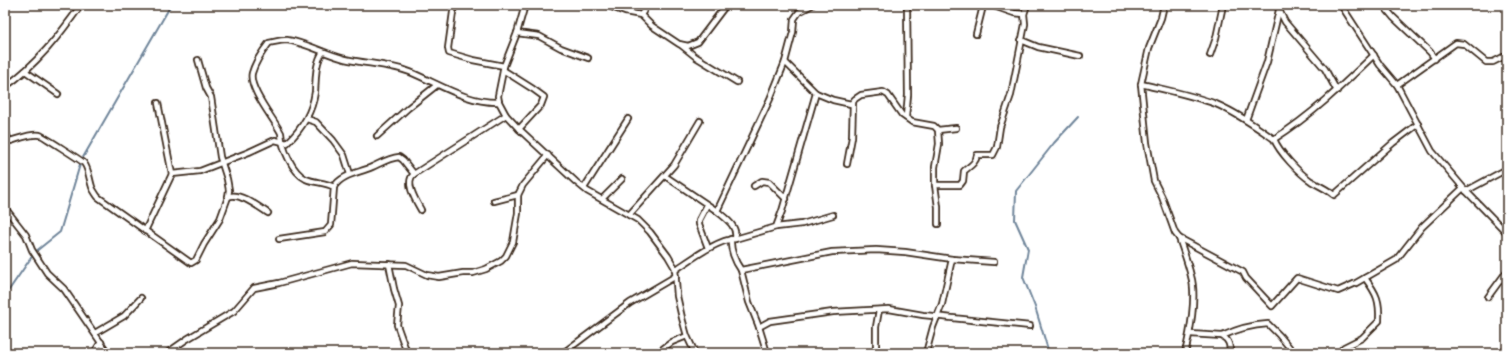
<svg xmlns="http://www.w3.org/2000/svg" width="1512" height="358" viewBox="0 0 1512 358" font-family="Sriracha,sans-serif">
<style>
.lines{fill:none;stroke-linecap:round;stroke-linejoin:round}
.stream{stroke:#6f859a;stroke-width:2}
.minor-casing{stroke:#3b2a1e;stroke-width:8}
.minor{stroke:#fff;stroke-width:4.5}
</style>
<rect width="100%" height="100%" fill="#fff"/>
<filter id="ink" filterUnits="userSpaceOnUse"><feTurbulence type="fractalNoise" baseFrequency=".025" numOctaves="2"/><feDisplacementMap in="SourceGraphic" scale="8" xChannelSelector="R" yChannelSelector="G"/><feConvolveMatrix kernelMatrix="1 2 1 2 8 2 1 2 1" color-interpolation-filters="sRGB"/></filter>
<g filter="url(#ink)">
<g class="lines">
<g class="stream">
<polyline points="5,291 9,290 35,252 60,232 81,161 171,5"/>
<polyline points="1049,353 1035,307 1023,277 1028,249 1015,220 1016,191 1054,143 1078,117"/>
<polyline points="1506,353 1507,352"/>
</g>
<defs>
<g id="minor">
<polyline points="454,5 448,48 449,53 473,60 504,66"/>
<polyline points="525,5 517,33 504,66 498,96 499,102 506,115 519,129 576,182 587,191 638,220 650,232 668,256 675,268 677,296 682,318 687,336 695,353"/>
<polyline points="606,5 625,12 641,15 652,26 679,44 688,46 698,42 726,5"/>
<polyline points="991,5 1014,13 1024,14"/>
<path d="M1164,5L1161,18L1149,48L1141,84L1147,143L1154,181L1162,197L1175,233L1179,238C1183,250 1188,263 1191,276C1197,296 1190,333 1185,353"/>
<polyline points="1341,5 1380,65 1397,85 1432,151 1466,191 1507,233"/>
<polyline points="1383,5 1393,17 1430,52 1435,59"/>
<polyline points="1279,10 1285,22 1325,69 1337,91"/>
<polyline points="641,15 647,5"/>
<polyline points="517,33 539,36 561,48 588,58"/>
<polyline points="976,34 983,6 986,5"/>
<polyline points="1021,40 1038,47 1080,56"/>
<polyline points="681,45 696,57 737,82"/>
<polyline points="1210,55 1216,38 1223,5"/>
<polyline points="785,62 816,93 833,100 851,104 855,99 861,95 883,92 888,95 902,115 912,122 934,126 938,130 939,144 935,167 935,185 938,207 938,224"/>
<polyline points="503,70 533,89 544,97 541,105 519,129"/>
<polyline points="25,71 58,94"/>
<path d="M1141,84C1166,90 1192,95 1216,104C1237,113 1255,126 1274,139C1311,116 1343,85 1374,55"/>
<polyline points="1397,85 1456,43 1464,44 1486,62 1493,62 1507,55"/>
<path d="M5,87C37,64 59,36 81,5"/>
<polyline points="158,103 172,174"/>
<polyline points="906,117 908,95 907,5"/>
<polyline points="307,119 316,122 333,140 344,155 350,174"/>
<polyline points="1246,120 1267,62 1279,10 1278,5"/>
<path d="M5,128L8,139L10,141C18,139 31,133 40,135C42,135 82,161 84,163C89,170 89,178 92,187C93,190 96,194 98,197L191,263L196,260L204,244L220,219L228,197L229,190L227,179L220,157L211,97L206,88L198,60"/>
<polyline points="938,130 956,128"/>
<polyline points="377,136 408,108 437,85"/>
<path d="M1274,139C1279,152 1299,173 1311,181C1319,186 1327,189 1334,195L1393,143L1418,124"/>
<polyline points="847,164 852,137 853,102"/>
<path d="M414,174C404,182 416,201 421,210"/>
<polyline points="665,176 717,211"/>
<path d="M935,185H960L963,181L964,171C970,166 976,163 977,155H993L997,147L1000,127L1011,95L1025,24L1024,14L1027,5"/>
<polyline points="754,186 762,181 769,182 786,199"/>
<path d="M334,187C325,182 315,183 306,179C292,172 282,148 281,133C274,119 248,88 252,73C255,62 262,52 269,43C274,42 281,40 287,40C307,43 325,54 345,59C366,64 389,64 410,72C439,84 467,103 499,102"/>
<polyline points="584,188 628,119"/>
<polyline points="1466,191 1507,169"/>
<path d="M228,197C238,191 259,207 268,213"/>
<polyline points="602,199 622,179"/>
<polyline points="494,201 518,195"/>
<polyline points="707,205 699,220 699,224 708,248"/>
<polyline points="5,208 26,235 32,250 47,273 64,289 108,353"/>
<polyline points="629,215 674,165 700,121"/>
<polyline points="776,227 802,224 833,215"/>
<path d="M145,231L172,174L200,171L249,152L275,140L287,143C302,129 312,113 315,92C316,79 315,63 323,52"/>
<polyline points="1179,238 1243,272 1246,278 1272,306 1297,278 1338,291 1356,283 1396,260 1422,227 1463,188"/>
<path d="M279,239L325,232L331,225L334,187C342,174 359,173 372,167C381,163 389,158 399,157L403,160L414,174L506,115"/>
<path d="M731,239C730,249 735,262 741,270L832,252L876,250L905,252L952,259L994,262"/>
<polyline points="735,239 776,227 782,211 816,93"/>
<polyline points="389,264 394,289 399,306 397,325 407,353"/>
<path d="M675,270C689,261 718,239 735,239C738,226 726,219 717,211L770,99L785,62L793,32L794,19L799,12L812,5"/>
<polyline points="741,270 749,302 759,327 767,353"/>
<polyline points="1488,297 1507,271"/>
<polyline points="759,327 770,321 833,312 889,309 923,315 1030,326"/>
<polyline points="95,333 124,316 141,298"/>
<path d="M1190,334L1222,336C1229,340 1230,345 1230,353"/>
<path d="M1222,336C1237,329 1251,325 1268,324L1279,335L1294,353"/>
<polyline points="94,353 101,342"/>
<polyline points="167,353 187,339 234,311 254,288 279,283 352,263 406,265 427,275 439,277 463,273 473,273 486,269 501,261 506,256 513,242 518,213 518,195 523,185 548,155"/>
<polyline points="563,353 630,303 676,276"/>
<polyline points="657,353 672,342 687,336"/>
<polyline points="876,353 876,327 879,310"/>
<polyline points="926,353 933,327 942,304 952,259"/>
<path d="M1339,353L1344,347L1362,338L1379,321C1380,301 1377,294 1365,278"/>
</g>
</defs>
<use href="#minor" class="minor-casing"/>
<use href="#minor" class="minor"/>
</g>
</g>
<rect width="1512" height="358" fill="none" stroke="#fff" stroke-width="20"/>
<rect x="10" y="10" width="1492" height="338" fill="none" stroke="#3b2a1e" stroke-width="1.5" filter="url(#ink)"/>
</svg>
